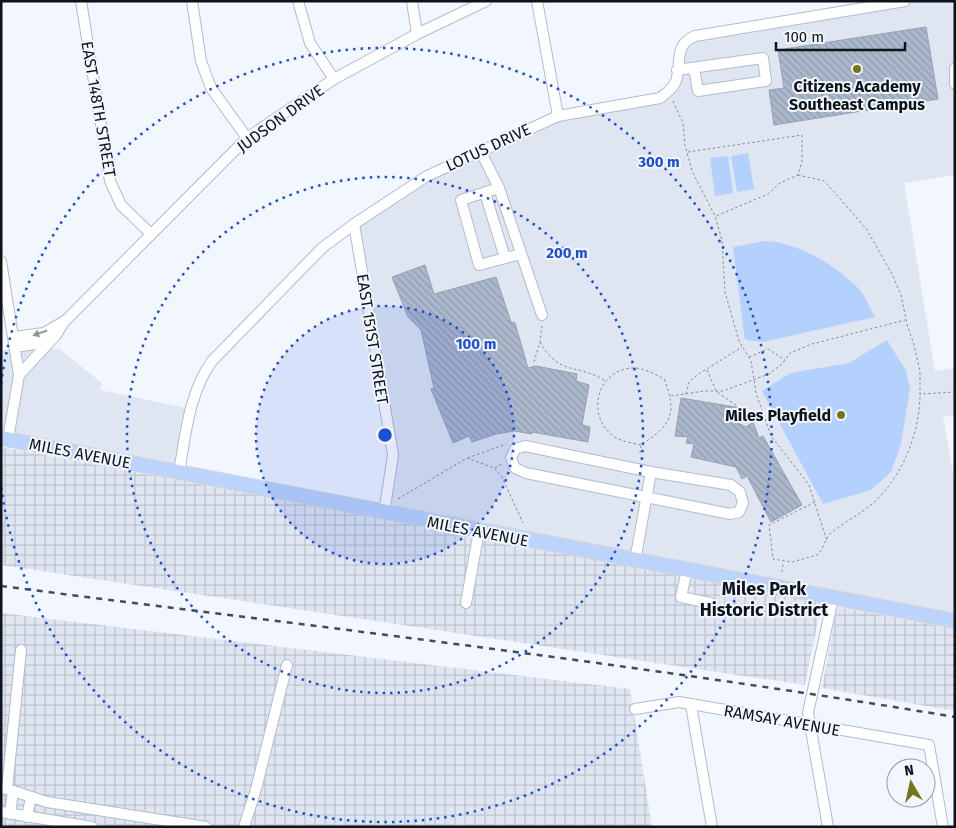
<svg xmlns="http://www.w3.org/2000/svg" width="956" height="828" viewBox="0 0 956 828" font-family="'Fira Sans',sans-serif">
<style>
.built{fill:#dfe6f1}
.industrial{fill:url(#industrial-grid)}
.garden{fill:#b4d0fd}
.building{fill:url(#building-back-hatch);stroke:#95a1b4}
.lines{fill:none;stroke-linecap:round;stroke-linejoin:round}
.minor-casing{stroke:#b0bcd0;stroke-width:12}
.major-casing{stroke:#d4d5d6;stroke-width:16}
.path{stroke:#858a92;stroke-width:1;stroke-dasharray:2.5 2.5;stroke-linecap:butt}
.minor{stroke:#fff;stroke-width:10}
.major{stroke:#bcd4fb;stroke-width:14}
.rail{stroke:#464b52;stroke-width:2.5;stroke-dasharray:6 6;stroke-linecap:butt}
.oneway{fill:#939598}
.ring{fill:none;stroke:#1d4ed8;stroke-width:2.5;stroke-dasharray:2.5 5}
.poi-dot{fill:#75751b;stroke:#f1f6ff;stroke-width:2}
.labels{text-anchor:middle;stroke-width:4;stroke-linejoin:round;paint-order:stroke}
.poi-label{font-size:16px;font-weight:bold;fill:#0e131a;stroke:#f1f6ff}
.street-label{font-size:16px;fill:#0e131a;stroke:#f1f6ff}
.neighbourhood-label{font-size:18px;font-weight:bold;fill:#0e131a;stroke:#f1f6ff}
.centre{fill:#1d4ed8;stroke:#f1f6ff;stroke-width:2.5}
.ring-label{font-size:15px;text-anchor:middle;font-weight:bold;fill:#1d4ed8;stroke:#f1f6ff;stroke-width:4;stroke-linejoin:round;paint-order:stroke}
</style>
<defs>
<pattern id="industrial-grid" width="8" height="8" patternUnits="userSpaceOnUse" patternTransform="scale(1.25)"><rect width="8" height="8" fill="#dfe6f1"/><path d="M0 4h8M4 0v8" fill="none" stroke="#bec4ce"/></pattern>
<pattern id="building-back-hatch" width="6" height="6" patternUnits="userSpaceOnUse" patternTransform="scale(1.25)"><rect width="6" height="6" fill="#abb7cb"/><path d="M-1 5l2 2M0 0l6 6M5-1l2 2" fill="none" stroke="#929cae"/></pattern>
</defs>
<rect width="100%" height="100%" fill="#f1f6ff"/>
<g class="built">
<polygon points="905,1 955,1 955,175 904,183 935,371 955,368 955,415 943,417 955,486 955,621 384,513 393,455 354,224 427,176 558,116 660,98 670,90 688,39"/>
<polygon points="10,349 59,349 102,383 100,390 191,409 179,472 1,439 1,351"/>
</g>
<g class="industrial">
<polygon points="1,447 822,601 805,685 1,565"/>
<polygon points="837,607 955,629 955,711 822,688"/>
<polygon points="1,613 630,689 652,827 1,827"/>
</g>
<g class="garden">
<polygon points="748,153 754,189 737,192 731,156"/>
<polygon points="728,156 733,193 715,196 710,158"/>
<path d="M766,241C799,243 837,266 859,289C866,297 870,308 875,317L763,342L745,340L733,247Z"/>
<polygon points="887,340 906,371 910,388 901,444 891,472 871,490 823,504 762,391 790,373 849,363"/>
</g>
<g class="building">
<polygon points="926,27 938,99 774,125 769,90 784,88 778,50"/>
<polygon points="425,265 434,294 496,277 511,322 515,323 528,368 536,366 577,374 576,381 589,385 582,425 590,427 588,442 532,432 532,434 514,431 496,434 472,442 469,436 453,443 431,389 434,388 421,330 408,317 392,277"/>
<polygon points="681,398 741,408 738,423 746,427 753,422 759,438 763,436 802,505 771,522 747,476 742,479 736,467 691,457 694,444 686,443 688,437 675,436"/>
</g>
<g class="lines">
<defs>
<g id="minor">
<polyline points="81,1 110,181 121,205 150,233"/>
<polyline points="192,1 201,61 211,88 247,138"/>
<polyline points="298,1 310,43 334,79"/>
<polyline points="412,1 417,34"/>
<polyline points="537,1 558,116"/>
<polyline points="955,68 955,84"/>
<polyline points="677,70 763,58 766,81 698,91 694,68"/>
<polyline points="480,150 499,188 542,315"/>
<polyline points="499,188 461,200 479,265 521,254"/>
<polyline points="485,193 505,258"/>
<polyline points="354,224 393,455 384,513"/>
<polyline points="1,261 19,375 8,439"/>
<polyline points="14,337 44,333 63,322"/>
<polyline points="15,347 49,342"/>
<polyline points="19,375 56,335 64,322 247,138 334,79 417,34 486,1"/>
<polygon points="525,446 651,472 731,485 740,492 743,503 739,512 730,514 526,473 515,468 511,458 515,449"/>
<path d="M179,472C186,433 189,393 212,361L322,248L354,224L427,176L558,116L660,98C666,93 673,89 676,81C682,64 673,45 695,36L905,1"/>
<polyline points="635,561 651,472"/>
<polyline points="687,570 681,597 710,603"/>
<polyline points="466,603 479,531"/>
<polyline points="691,705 712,827"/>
<polyline points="635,709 679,702 929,745 943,827"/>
<polyline points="2,788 7,789 21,650"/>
<polyline points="7,789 47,802 206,827"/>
<polyline points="1,812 92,827"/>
<polyline points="10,814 13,791"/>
<polyline points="27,817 31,797"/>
<polyline points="244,827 256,789 287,665"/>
<polyline points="828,827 808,713 833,598"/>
</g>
<polyline id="major" points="1,438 955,621"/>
</defs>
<use href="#minor" class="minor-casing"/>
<use href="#major" class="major-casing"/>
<g class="path">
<polyline points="673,101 683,123 685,145 692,171 715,216 722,240 725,292 739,341 751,361 756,393 771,436 809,485 827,541"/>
<polyline points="688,152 802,135 802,161 798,175 780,183 768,194 716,216"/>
<polyline points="798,175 824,181 835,193 867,230 892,274 901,295 907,324 914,345 920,371 920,394 955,392"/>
<path d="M540,342C559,377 579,363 605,381"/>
<polyline points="749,357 768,349 785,360"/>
<polyline points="534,362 540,342 542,326"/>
<polyline points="707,370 716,391 748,414 764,419"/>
<polyline points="686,394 689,382 697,375 742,347"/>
<polyline points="671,396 704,391 723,391 769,374 782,364 790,353 812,344 905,320"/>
<path d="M640,453L641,445C671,425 678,414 664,379C654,374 643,367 631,368C593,372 586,422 618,439C625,442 634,443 641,445"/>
<polyline points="468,458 506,444"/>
<polyline points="495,468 502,464"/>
<polyline points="398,499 467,458 494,468 502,477 523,523"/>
<path d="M815,502L769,525L773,559L792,562L817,555C824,549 825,538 831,533C844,522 859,515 872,504C902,478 920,433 920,394"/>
<polyline points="782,572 783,563"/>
</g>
<use href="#minor" class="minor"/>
<use href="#major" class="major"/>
<path class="rail" d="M1,586C319,627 638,664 955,717"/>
</g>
<defs><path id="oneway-solid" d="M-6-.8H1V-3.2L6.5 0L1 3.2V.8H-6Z" transform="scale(1.25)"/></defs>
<use class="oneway" href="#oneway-solid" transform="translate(40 333) rotate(161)"/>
<circle cx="385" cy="435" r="129" fill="#1d4ed8" fill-opacity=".12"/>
<g class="ring">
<circle cx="385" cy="435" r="129"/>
<circle cx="385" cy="435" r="258"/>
<path d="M1 384A387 387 0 1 1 1 486"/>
</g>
<g class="poi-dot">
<circle cx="857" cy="69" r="5"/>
<circle cx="841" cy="415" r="5"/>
</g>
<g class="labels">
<g class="poi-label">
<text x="857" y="92">Citizens Academy<tspan x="857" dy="18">Southeast Campus</tspan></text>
<text x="831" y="421" text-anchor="end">Miles Playfield</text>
</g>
<g class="street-label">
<text transform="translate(99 109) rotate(80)" y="6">EAST 148TH STREET</text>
<text transform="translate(280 118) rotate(-36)" y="6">JUDSON DRIVE</text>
<text transform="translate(488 147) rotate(-25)" y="6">LOTUS DRIVE</text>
<text transform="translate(373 339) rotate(81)" y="6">EAST 151ST STREET</text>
<text transform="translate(80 453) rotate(11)" y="6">MILES AVENUE</text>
<text transform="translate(478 531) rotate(11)" y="6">MILES AVENUE</text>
<text transform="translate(782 720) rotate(10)" y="6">RAMSAY AVENUE</text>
</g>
<g class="neighbourhood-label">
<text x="764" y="595">Miles Park<tspan x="764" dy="21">Historic District</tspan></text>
</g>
</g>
<circle cx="385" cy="435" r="8" class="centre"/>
<g class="ring-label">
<text x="659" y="167">300 m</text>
<text x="567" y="258">200 m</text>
<text x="476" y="349">100 m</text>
</g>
<rect width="956" height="828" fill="none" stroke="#0e131a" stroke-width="5"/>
<g transform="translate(911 783) rotate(351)"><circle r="24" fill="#f1f6ff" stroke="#969ba3"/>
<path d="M0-4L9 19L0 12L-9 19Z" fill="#75751b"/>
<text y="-8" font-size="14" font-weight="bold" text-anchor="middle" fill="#0e131a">N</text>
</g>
<path d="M776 42v8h129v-8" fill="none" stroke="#0e131a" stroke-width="2.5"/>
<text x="784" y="42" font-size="15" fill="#0e131a" stroke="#f1f6ff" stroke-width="4" paint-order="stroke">100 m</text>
</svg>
